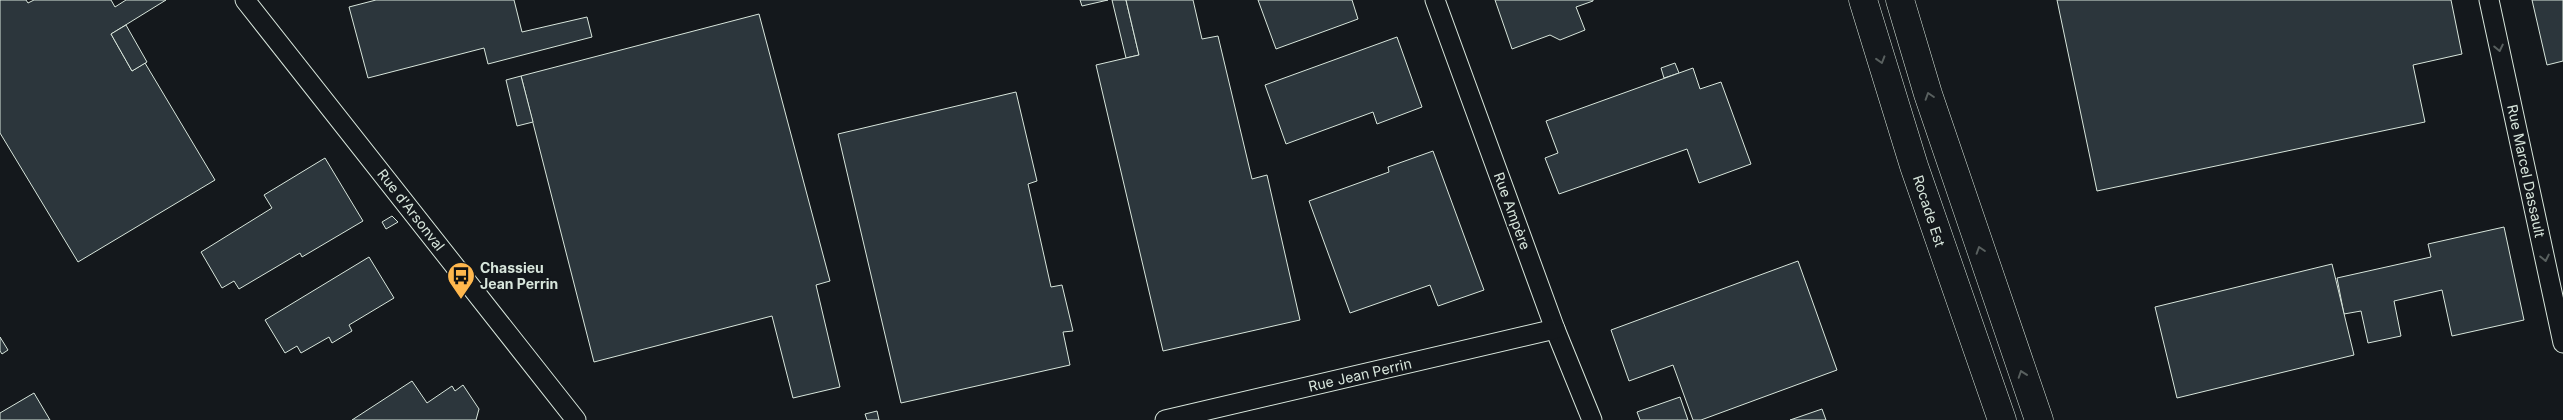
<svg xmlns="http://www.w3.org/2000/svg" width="2563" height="420" viewBox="0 0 2563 420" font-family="Inter,sans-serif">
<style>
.building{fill:#2c363c;stroke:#d8e6dc}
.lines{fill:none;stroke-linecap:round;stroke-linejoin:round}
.street-casing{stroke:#d8e6dc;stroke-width:21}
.highway-casing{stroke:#d8e6dc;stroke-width:29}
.street{stroke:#14181c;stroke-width:19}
.highway{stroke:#14181c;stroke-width:28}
.oneway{stroke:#59605f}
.labels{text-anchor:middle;stroke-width:4;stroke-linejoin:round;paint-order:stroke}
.street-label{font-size:14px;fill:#d8e6dc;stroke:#14181c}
.poi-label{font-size:14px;font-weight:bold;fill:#d8e6dc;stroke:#14181c;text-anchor:start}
</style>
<rect width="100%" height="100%" fill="#14181c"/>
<g class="building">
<polygon points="0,0 26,0 28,3 34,0 111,0 115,7 126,0 166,0 111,34 132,71 145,63 215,180 78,262 0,133"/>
<polygon points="376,0 514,0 522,32 587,17 592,37 488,64 484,48 368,78 349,7"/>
<polygon points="1080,0 1108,0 1082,6"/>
<polygon points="1112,0 1126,0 1139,55 1126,58"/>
<polygon points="1126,0 1193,0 1202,39 1218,36 1252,179 1267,175 1300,320 1163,351 1096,65 1139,55"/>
<polygon points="1258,0 1352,0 1358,19 1276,49"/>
<polygon points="1495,0 1593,0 1593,1 1576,7 1585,30 1560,40 1550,35 1512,49"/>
<polygon points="2057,0 2451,0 2462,54 2413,65 2425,122 2097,191"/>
<polygon points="2532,0 2563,0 2563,61 2547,65"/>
<polygon points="759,14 830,281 816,285 840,387 793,398 772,316 594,362 521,76"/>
<polygon points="126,25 147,62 132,71 111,34"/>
<polygon points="1397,37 1422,107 1377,124 1373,112 1286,144 1265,85"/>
<polygon points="1675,63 1679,73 1664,78 1661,68"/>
<polygon points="1693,68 1700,89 1721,82 1751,164 1699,183 1687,149 1559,194 1545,158 1558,153 1546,121"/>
<polygon points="521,76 533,122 517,126 506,80"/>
<polygon points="1016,92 1037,181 1028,184 1051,287 1062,285 1073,331 1063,332 1070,365 901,403 838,134"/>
<polygon points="1433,151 1484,290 1438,306 1430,285 1350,313 1309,201 1389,172 1388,167"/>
<polygon points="325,158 363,221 302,257 300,253 239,289 234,281 222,288 201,252 272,208 264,195"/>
<polygon points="392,216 398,222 386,229 382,222"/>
<polygon points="2504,227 2524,320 2452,336 2442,290 2394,301 2401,336 2368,343 2361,311 2344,314 2337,278 2431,257 2428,244"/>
<polygon points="369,257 394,298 349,325 352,331 332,343 329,337 301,353 297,346 285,353 265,320"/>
<polygon points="1798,261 1837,370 1701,420 1693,420 1673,365 1629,381 1611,330"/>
<polygon points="2332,264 2354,355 2177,398 2155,307"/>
<polygon points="0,337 8,350 2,354 0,351"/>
<polygon points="412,381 427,403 452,386 455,391 463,385 479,409 476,420 352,420"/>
<polygon points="34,393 50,420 0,420 0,413"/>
<polygon points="1680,397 1688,420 1640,420 1637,412"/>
<polygon points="1822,409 1826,420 1790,420"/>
<polygon points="877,411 879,420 867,420 865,414"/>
</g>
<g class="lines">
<defs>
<g id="street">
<polyline points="245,0 576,420"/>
<polyline points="1435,0 1555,329 1592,420"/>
<polyline points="2489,0 2563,343"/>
<polyline points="1165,420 1555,329"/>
</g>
<g id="highway">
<polyline points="1863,0 1914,166 2002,420"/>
<polyline points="1900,0 1928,94 2039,420"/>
</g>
</defs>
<use href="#street" class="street-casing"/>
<use href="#highway" class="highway-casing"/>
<use href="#street" class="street"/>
<use href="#highway" class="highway"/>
</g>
<defs><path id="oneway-chevron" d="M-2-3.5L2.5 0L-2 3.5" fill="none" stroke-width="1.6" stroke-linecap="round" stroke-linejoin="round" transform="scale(1.25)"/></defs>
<g class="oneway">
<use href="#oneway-chevron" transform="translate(2499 48) rotate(78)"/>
<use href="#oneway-chevron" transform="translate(1881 60) rotate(73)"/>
<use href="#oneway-chevron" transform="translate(1929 96) rotate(-108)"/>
<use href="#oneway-chevron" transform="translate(1980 250) rotate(-108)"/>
<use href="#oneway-chevron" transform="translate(2545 258) rotate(78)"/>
<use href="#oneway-chevron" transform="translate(2022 374) rotate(-109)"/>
</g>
<defs>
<symbol id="bus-pin" viewBox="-11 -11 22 30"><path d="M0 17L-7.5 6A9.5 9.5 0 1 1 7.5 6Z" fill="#ffb74d" stroke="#14181c"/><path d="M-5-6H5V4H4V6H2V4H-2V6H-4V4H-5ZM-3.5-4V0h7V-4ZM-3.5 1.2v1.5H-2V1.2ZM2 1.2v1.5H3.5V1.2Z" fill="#111"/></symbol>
</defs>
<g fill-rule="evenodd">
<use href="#bus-pin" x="445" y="260" width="32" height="43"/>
</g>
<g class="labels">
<g class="street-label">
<text transform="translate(2526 171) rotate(78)" y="5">Rue Marcel Dassault</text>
<text transform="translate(411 210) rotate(52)" y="5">Rue d'Arsonval</text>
<text transform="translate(1512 211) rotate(70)" y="5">Rue Ampère</text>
<text transform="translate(1929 211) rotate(72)" y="5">Rocade Est</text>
<text transform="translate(1360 375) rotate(-13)" y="5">Rue Jean Perrin</text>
</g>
<g class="poi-label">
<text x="480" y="273">Chassieu<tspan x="480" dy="16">Jean Perrin</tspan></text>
</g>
</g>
</svg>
